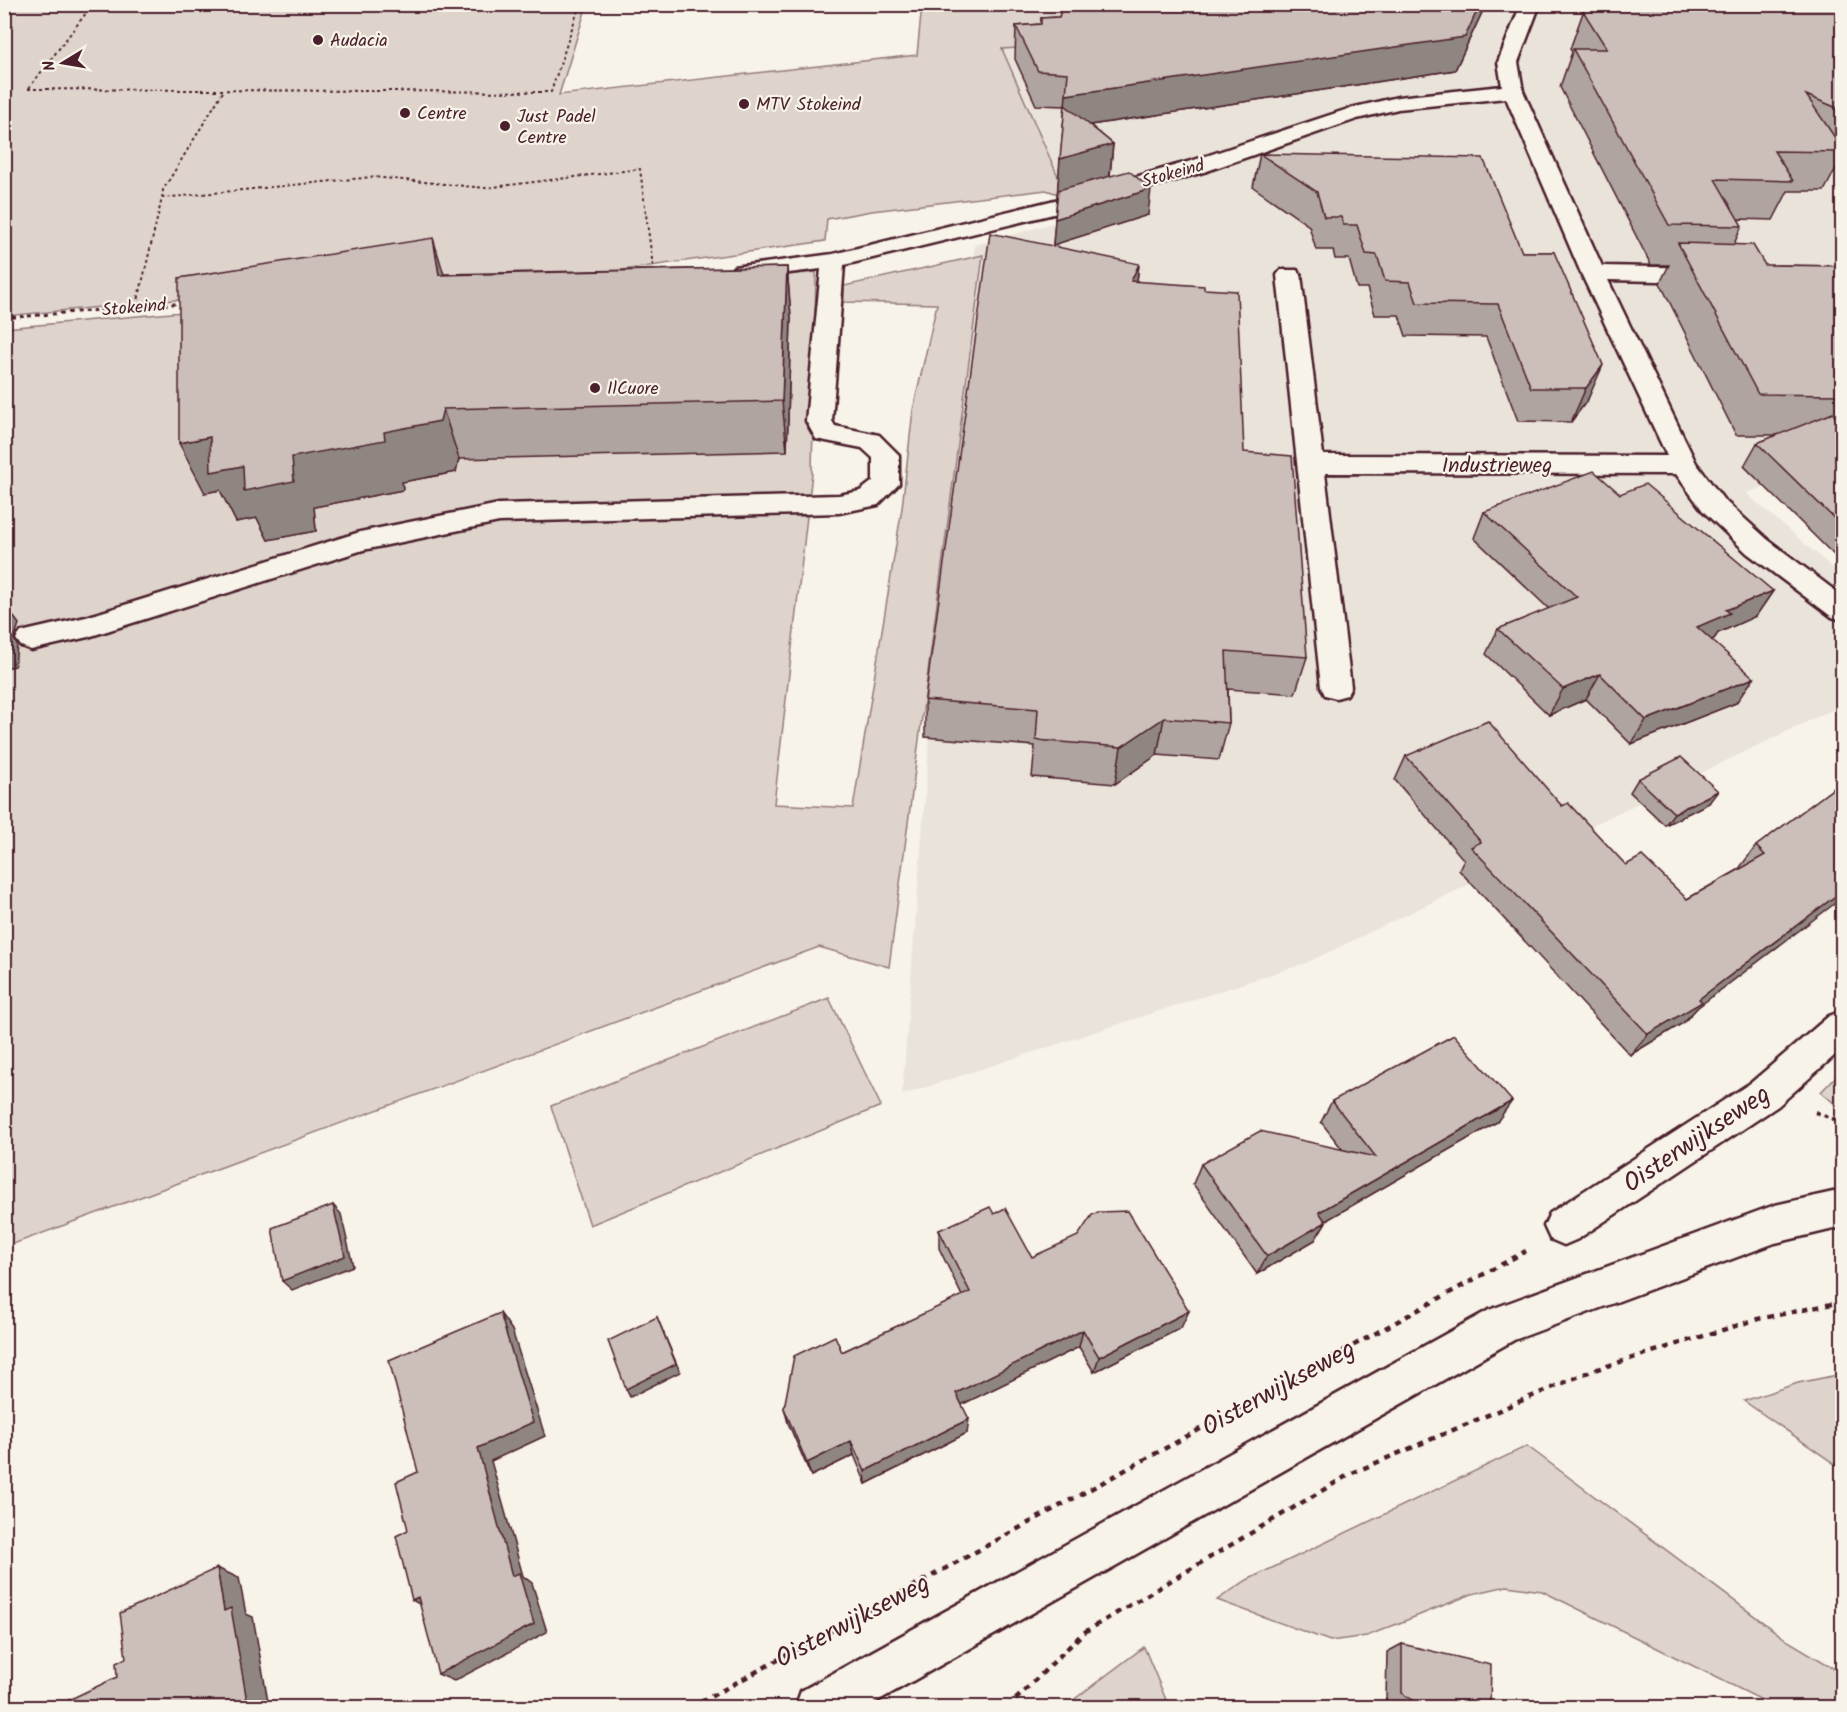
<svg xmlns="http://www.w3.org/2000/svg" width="1847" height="1712" viewBox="0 0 1847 1712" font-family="Kalam,sans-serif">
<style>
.built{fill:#eae3da}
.green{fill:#ded4cc;stroke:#947a7c;stroke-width:1.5}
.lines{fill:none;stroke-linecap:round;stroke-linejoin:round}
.minor-casing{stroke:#4a1f2b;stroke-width:5}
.major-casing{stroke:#4a1f2b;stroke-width:5}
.path-far3{stroke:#4a1f2b;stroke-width:2;stroke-dasharray:3 3;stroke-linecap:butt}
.path-far2{stroke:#4a1f2b;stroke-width:3;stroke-dasharray:4 4;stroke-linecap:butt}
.path-far1{stroke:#4a1f2b;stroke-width:4;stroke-dasharray:4.5 4.5;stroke-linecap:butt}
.path{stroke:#4a1f2b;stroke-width:4.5;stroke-dasharray:6 6;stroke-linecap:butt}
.minor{fill:#f7f3e8;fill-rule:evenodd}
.major{fill:#f7f3e8;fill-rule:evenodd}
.wall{fill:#afa49f;stroke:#4a1f2b;stroke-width:1.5}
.shaded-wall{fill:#8f8682;stroke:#4a1f2b;stroke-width:1.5}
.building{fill:#ccbfb9;stroke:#4a1f2b;stroke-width:1.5}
.poi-dot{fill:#4a1f2b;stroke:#f7f3e8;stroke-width:2}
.labels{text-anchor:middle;stroke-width:4.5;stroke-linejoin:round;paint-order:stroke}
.far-poi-label{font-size:18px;fill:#4a1f2b;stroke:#f7f3e8;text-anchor:start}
.far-street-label{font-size:18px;fill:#4a1f2b;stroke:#f7f3e8}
.street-label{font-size:21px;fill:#4a1f2b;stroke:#f7f3e8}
.near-street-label{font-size:26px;fill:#4a1f2b;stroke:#f7f3e8}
</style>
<rect width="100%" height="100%" fill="#f7f3e8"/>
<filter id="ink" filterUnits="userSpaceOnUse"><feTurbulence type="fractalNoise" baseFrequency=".0167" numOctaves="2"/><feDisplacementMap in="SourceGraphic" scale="12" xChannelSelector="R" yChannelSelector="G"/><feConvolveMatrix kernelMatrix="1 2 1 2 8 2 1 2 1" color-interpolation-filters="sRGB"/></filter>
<g filter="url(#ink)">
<polygon class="built" points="1304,4 1842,5 1842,461 1746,493 1842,576 1842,705 1306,963 902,1095 961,329 975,245 1075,217 1001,46"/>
<g class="green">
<polygon points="5,5 587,5 559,95 917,55 922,5 1499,5 1499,8 1401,21 1002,49 1067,197 1046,190 872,211 827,219 825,241 489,289 217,296 5,316"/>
<polygon points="983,255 889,967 819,947 5,1247 5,328 205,310 664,288 816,272 812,473 774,804 853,808 902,508 913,410 937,304 844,302 844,286"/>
<polygon points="829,998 881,1106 590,1225 551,1106"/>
<polygon points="1842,1070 1842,1110 1821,1092"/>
<polygon points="1842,1374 1842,1469 1744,1401 1798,1383"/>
<polygon points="1527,1446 1788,1641 1842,1673 1842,1707 1776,1707 1542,1591 1507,1586 1472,1594 1367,1636 1330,1641 1217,1600 1247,1580"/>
<polygon points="1144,1647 1169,1707 1064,1707"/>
</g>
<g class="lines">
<defs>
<g id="minor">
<polygon points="1521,4 1540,4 1518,62 1523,91 1602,266 1709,268 1717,270 1721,275 1717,280 1709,282 1608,280 1696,463 1723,499 1767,539 1842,596 1842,620 1832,617 1747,553 1703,511 1676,474 1325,473 1351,687 1347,695 1336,698 1325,695 1321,687 1277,275 1281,270 1297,270 1301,275 1323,455 1667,456 1581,273 1506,98 1398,109 1357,119 1207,171 1074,209 844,265 832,421 835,426 879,435 899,455 899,484 878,505 839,513 499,522 363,550 88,637 31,650 21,646 16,639 21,632 86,617 360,532 499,504 839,495 860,491 873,481 873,458 862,448 816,439 806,421 821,269 742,279 734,277 730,272 734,267 833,254 1059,199 1191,161 1351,108 1398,97 1502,86 1498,62"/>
<polygon points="1842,1011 1842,1049 1778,1106 1578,1239 1564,1245 1550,1239 1544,1226 1550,1213 1752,1082 1829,1016"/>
</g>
<polygon id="major" points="1842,1190 1842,1227 1775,1243 1514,1340 865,1708 795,1708 801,1691 1489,1310 1775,1205"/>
</defs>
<use href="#minor" class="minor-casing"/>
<use href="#major" class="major-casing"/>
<g class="path-far3">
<polyline points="29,88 93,4"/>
<polyline points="28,89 551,92 580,4"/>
<polyline points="162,198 163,190 224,90"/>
<polyline points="140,292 162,198 373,177 485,188 640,169 654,274"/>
</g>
<g class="path-far2">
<polyline points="136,307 140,290"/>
<polyline points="4,318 184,303"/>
</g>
<polyline class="path-far1" points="1815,1112 1842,1122"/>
<g class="path">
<polyline points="690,1708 1526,1251"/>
<polyline points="1007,1708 1083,1633 1350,1474 1591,1371 1758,1319 1842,1302"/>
</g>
<use href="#minor" class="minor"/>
<use href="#major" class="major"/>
</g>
<g class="wall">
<polygon points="1063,4 1148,4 1147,10 1184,4 1486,4 1455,70 1090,125 1113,144 1110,176 1148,215 1053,245 1065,106 1036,105 1015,59 1016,26 1041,24 1041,18 1059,17"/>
<polygon points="1586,4 1842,4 1842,157 1824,191 1788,191 1773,220 1738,219 1742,226 1734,244 1765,265 1842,266 1842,422 1838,422 1842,431 1842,563 1744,466 1757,443 1778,435 1736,435 1660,283 1669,265 1651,265 1560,87 1572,52 1570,49"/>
<polygon points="1260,154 1522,252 1554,252 1588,399 1571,422 1518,421 1486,337 1406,336 1399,315 1375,315 1367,288 1357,288 1349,259 1335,259 1333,250 1316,250 1309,226 1253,187"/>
<polygon points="1139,264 1137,282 1244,452 1307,657 1295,694 1228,689 1229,723 1219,760 1157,755 1115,784 1032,777 1035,746 925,737 925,700"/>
<polygon points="787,267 791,317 787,451 459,459 456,472 402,482 403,490 314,507 316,531 268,540 257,518 236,522 220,490 205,493 444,274"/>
<polygon points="1620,494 1773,591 1756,616 1718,633 1714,639 1712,640 1736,703 1631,744 1586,699 1549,715 1486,654 1498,629 1549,609 1474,538 1484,512"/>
<polygon points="1406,756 1562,806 1626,865 1687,899 1738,870 1756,846 1842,782 1697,1008 1683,1023 1630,1055 1459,870 1464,860 1395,780"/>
<polygon points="1638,779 1709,803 1665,825 1630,792"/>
<polygon points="1332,1101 1497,1122 1325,1221 1315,1240 1257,1274 1193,1184 1201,1164 1342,1149 1321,1122"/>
<polygon points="994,1214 1032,1257 1181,1328 1094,1372 1079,1347 962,1404 967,1433 866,1484 854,1455 811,1476 788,1423 784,1408 842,1352 962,1296 939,1248 939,1230"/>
<polygon points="1402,1644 1490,1707 1397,1707 1386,1700 1387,1652"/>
</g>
<g class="shaded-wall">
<polygon points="1145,4 1148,4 1140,43"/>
<polygon points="1480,4 1486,4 1455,70 1063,129 1066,95"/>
<polygon points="1113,144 1109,182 1057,197 1060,159"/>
<polygon points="1151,189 1148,215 1053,245 1055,219"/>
<polygon points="433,238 448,288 439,275"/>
<polygon points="1139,264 1134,303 1131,281"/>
<polygon points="787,267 791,317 787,451 782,401"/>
<polygon points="1603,365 1588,399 1571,422 1586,388"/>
<polygon points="443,409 459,459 456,472 402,482 403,490 314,507 316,531 268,540 257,518 236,522 220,490 205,493 179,443 210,437 243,466 292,457 384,432"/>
<polygon points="1773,591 1756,616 1718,633 1714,639 1682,652 1697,627 1726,610"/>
<polygon points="4,604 19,624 14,639 17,645 15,666 4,668"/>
<polygon points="1600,674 1586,699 1549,715 1563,689"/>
<polygon points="1754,678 1736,703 1631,744 1646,720"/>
<polygon points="1164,718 1157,755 1115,784 1121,747"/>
<polygon points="1718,791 1709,803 1665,825 1674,813"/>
<polygon points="1842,891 1842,898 1697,1008 1683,1023 1630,1055 1648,1034 1699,999"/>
<polygon points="1512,1101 1497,1122 1308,1231 1319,1212"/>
<polygon points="333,1205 341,1214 353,1266 292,1290 282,1281"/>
<polygon points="1326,1222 1315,1240 1257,1274 1267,1256"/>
<polygon points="1189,1311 1181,1328 1094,1372 1099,1357"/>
<polygon points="500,1313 512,1330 545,1436 491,1461 523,1576 532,1583 547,1632 454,1681 438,1674 478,1448"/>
<polygon points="657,1317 680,1372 630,1397 626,1389"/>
<polygon points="1083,1330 1079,1347 955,1408 956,1393"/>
<polygon points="969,1419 967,1433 866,1484 865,1471"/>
<polygon points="851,1441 854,1455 811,1476 807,1463"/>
<polygon points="217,1568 239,1578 246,1614 253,1617 269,1707 248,1707 224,1611"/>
<polygon points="418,1597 428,1609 412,1600"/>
</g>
<g class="building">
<polygon points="1063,4 1145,4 1144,10 1184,4 1480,4 1465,37 1066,95 1068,73 1038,71 1016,26 1041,24 1041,18 1059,17"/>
<polygon points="1586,4 1805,4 1825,8 1842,7 1842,110 1806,95 1842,148 1842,152 1774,151 1793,181 1715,179 1742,226 1669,225 1573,49 1607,49 1583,11"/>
<polygon points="1065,105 1113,144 1060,159"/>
<polygon points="1260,154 1483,158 1522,252 1554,252 1603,365 1586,388 1531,388 1498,304 1417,303 1410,282 1385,281 1377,255 1366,254 1357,225 1343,225 1341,217 1324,217 1317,192"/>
<polygon points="1129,171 1151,189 1055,219 1058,190"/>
<polygon points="990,233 1139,264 1131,281 1204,286 1204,289 1237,291 1244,452 1292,456 1307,657 1226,651 1229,723 1164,718 1121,747 1036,740 1038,709 925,700"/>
<polygon points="433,238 439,275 787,267 782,401 443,409 440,421 384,432 385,440 292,457 294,481 244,491 243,466 211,472 210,437 179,443 179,278"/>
<polygon points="1678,243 1753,245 1765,265 1842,266 1842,382 1836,382 1842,395 1758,394"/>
<polygon points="1833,413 1842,431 1842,526 1757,443"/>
<polygon points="1594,471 1620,494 1645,484 1773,591 1726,610 1730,613 1697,627 1754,678 1646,720 1600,674 1563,689 1498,629 1577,597 1484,512"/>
<polygon points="1488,721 1562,806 1568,803 1626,865 1642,856 1687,899 1765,855 1756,846 1842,782 1842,891 1699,999 1702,1002 1648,1034 1471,847 1481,842 1406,756"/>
<polygon points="1681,757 1718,791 1674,813 1638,779"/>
<polygon points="1454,1035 1512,1101 1319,1212 1326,1222 1267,1256 1201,1164 1260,1131 1376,1157 1332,1101"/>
<polygon points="333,1205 345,1256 282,1281 272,1228"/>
<polygon points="990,1207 994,1214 1005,1208 1032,1257 1078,1236 1092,1215 1098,1212 1128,1211 1189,1311 1099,1357 1083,1330 956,1393 969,1419 865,1471 851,1441 807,1463 784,1408 794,1356 835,1336 842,1352 970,1292 939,1230"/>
<polygon points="500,1313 533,1422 478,1448 512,1576 519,1573 534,1624 438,1674 418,1597 412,1600 396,1536 408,1530 396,1482 418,1472 389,1360"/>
<polygon points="657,1317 676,1364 626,1389 608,1341"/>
<polygon points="217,1568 224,1611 231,1608 248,1707 54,1707 117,1677 116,1663 126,1658 120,1613"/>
<polygon points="1402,1644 1491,1665 1490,1707 1422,1707 1402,1693"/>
</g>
</g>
<g class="poi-dot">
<circle cx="318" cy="40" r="6"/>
<circle cx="744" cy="104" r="6"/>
<circle cx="405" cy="113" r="6"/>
<circle cx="505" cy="126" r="6"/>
<circle cx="595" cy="388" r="6"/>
</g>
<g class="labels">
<g class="far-poi-label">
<text x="330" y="46">Audacia</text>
<text x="756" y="110">MTV Stokeind</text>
<text x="417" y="119">Centre</text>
<text x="517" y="122">Just Padel<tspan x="517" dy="21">Centre</tspan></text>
<text x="607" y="394">IlCuore</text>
</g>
<g class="far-street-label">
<text transform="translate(1173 173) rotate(-16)" y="6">Stokeind</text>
<text transform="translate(134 307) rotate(-5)" y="6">Stokeind</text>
</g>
<g class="street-label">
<text x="1497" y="472">Industrieweg</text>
</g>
<g class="near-street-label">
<text transform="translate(1696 1138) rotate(-34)" y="9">Oisterwijkseweg</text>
<text transform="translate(1278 1387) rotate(-29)" y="9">Oisterwijkseweg</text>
<text transform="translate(852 1620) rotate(-28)" y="9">Oisterwijkseweg</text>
</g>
</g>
<rect width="1847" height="1712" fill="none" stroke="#f7f3e8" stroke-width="24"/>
<rect x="12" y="12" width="1823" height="1688" fill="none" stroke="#4a1f2b" stroke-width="2" filter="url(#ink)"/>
<g transform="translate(63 63) rotate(259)" stroke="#f7f3e8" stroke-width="4.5" paint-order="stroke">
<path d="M0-4.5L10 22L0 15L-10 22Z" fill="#4a1f2b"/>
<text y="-9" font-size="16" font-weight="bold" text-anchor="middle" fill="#4a1f2b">N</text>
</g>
</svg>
